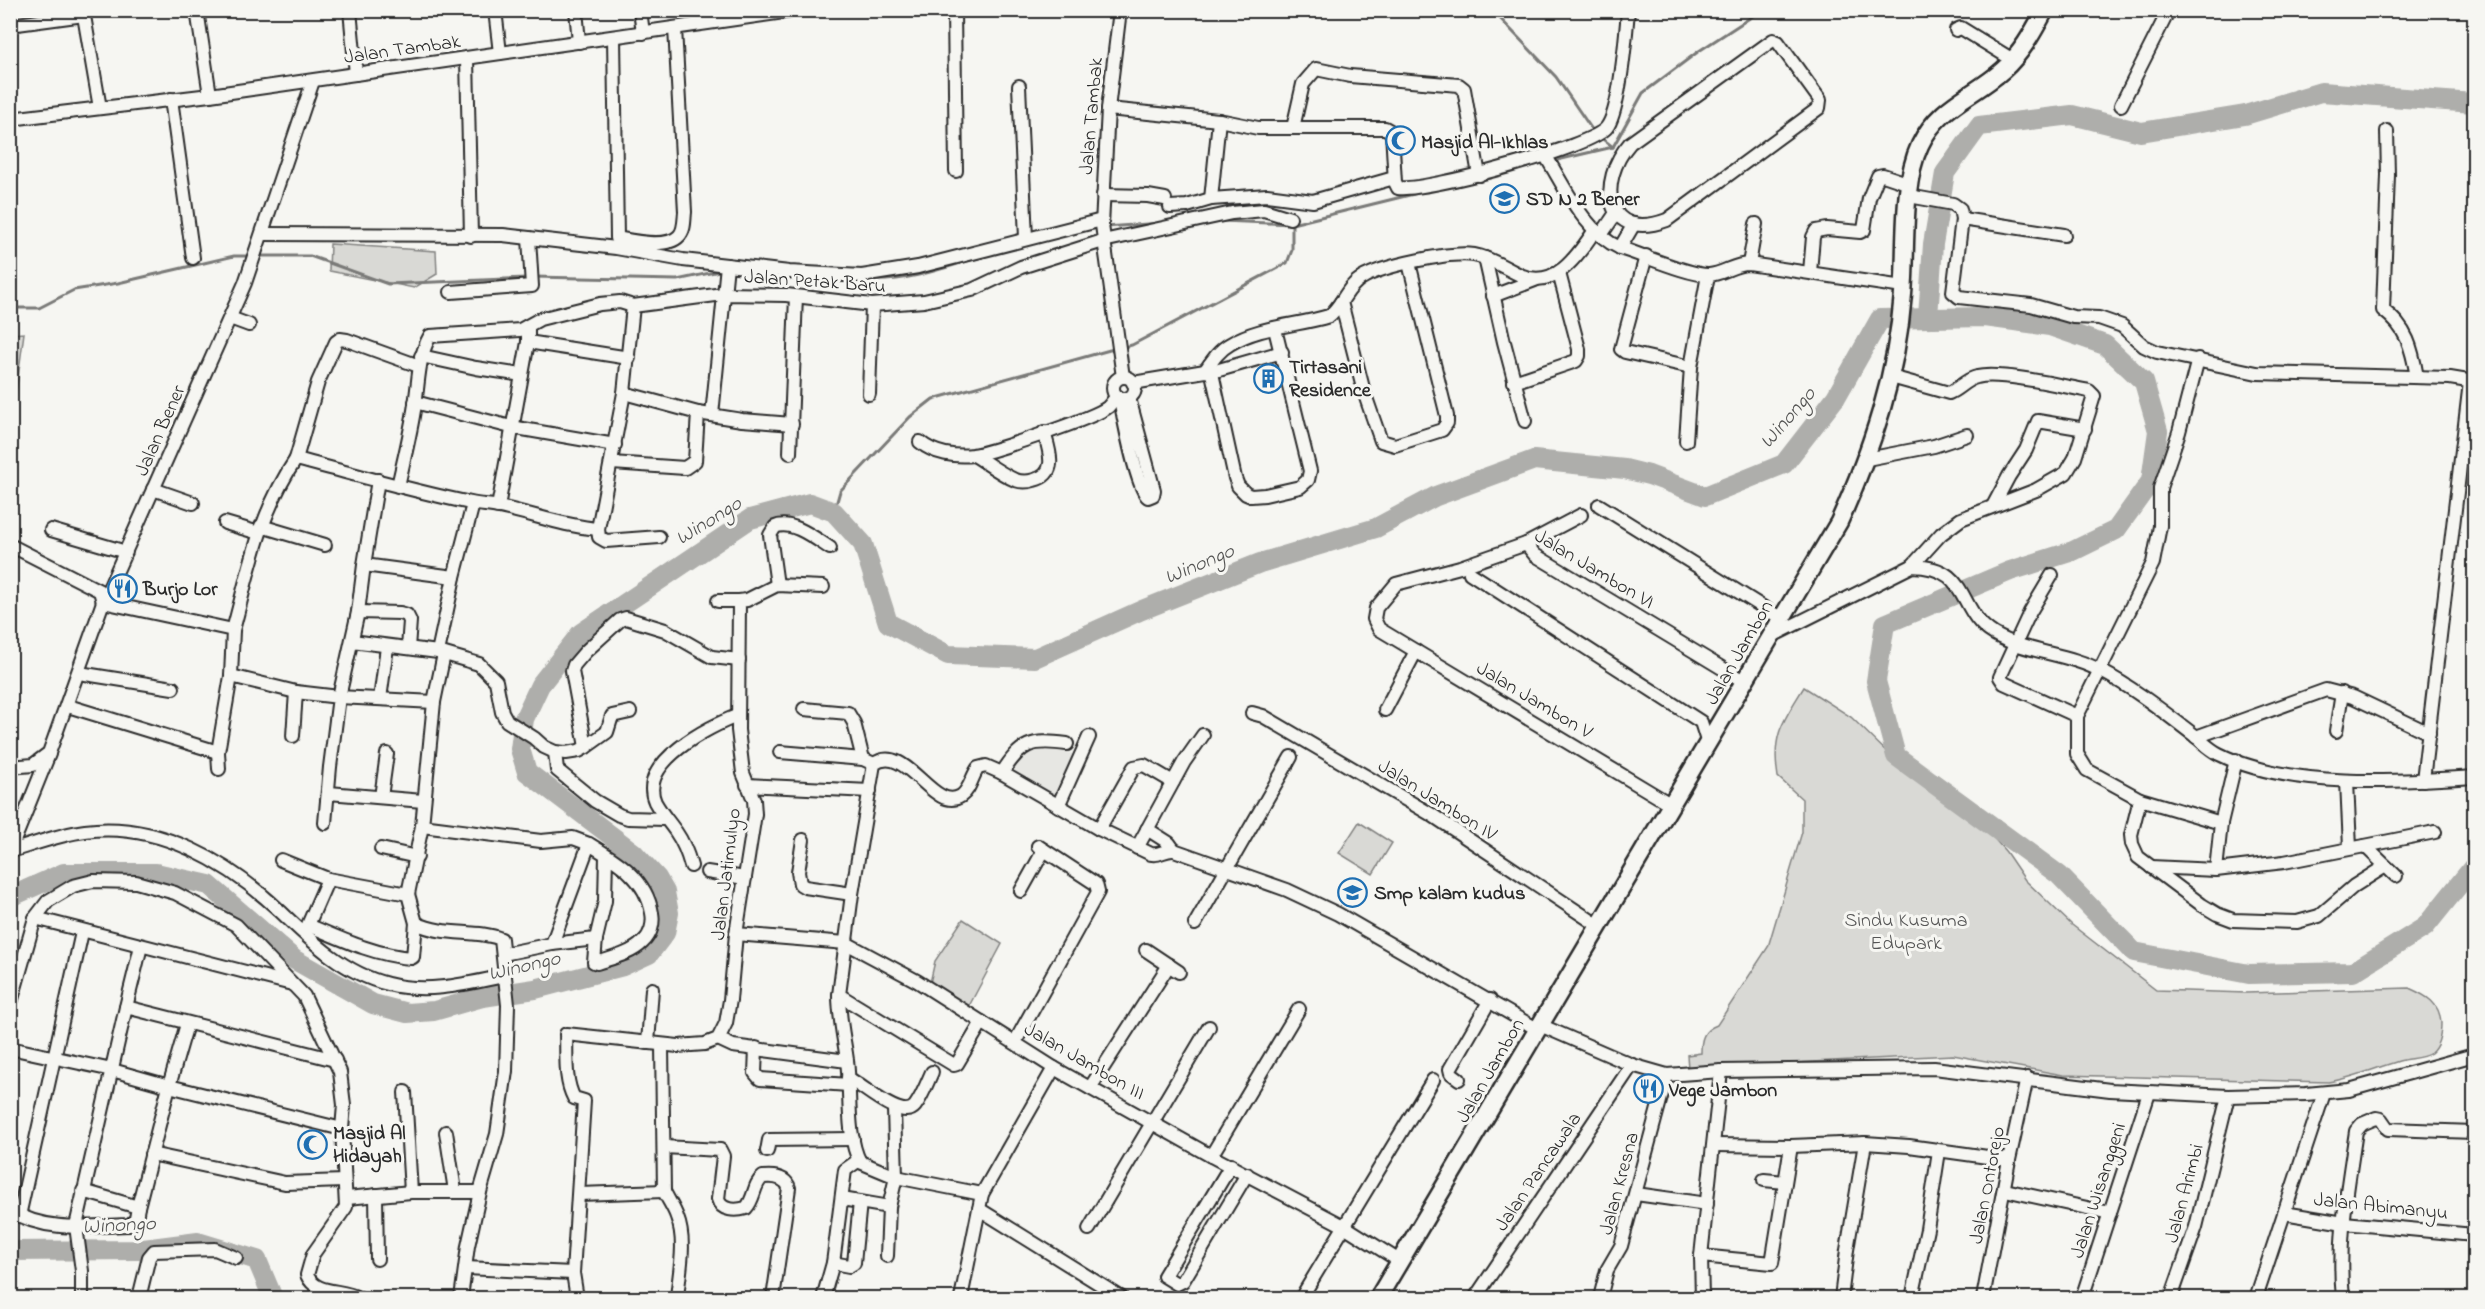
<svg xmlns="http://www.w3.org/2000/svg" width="2485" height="1309" viewBox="0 0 2485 1309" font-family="'Indie Flower',sans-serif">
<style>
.built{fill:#e7e7e3}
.green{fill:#d9d9d5;stroke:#828280;stroke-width:1.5}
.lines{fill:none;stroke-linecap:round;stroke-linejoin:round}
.stream{stroke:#7a7a78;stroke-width:3}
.river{stroke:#aeaeab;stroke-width:20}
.street-casing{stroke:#2b2b2b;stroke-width:16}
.secondary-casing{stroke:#2b2b2b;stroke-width:21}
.street{stroke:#f6f6f2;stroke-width:12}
.secondary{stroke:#f6f6f2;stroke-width:16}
.labels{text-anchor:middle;stroke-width:6;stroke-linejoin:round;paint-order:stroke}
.street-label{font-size:20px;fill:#2b2b2b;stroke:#f6f6f2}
.poi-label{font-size:20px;font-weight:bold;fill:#2b2b2b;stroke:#f6f6f2;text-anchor:start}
.park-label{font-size:20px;fill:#565656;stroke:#f6f6f2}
.water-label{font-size:21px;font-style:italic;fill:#525251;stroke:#f6f6f2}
</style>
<rect width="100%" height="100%" fill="#f6f6f2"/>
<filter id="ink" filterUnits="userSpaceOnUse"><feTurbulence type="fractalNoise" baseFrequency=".0167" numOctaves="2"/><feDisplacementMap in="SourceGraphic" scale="12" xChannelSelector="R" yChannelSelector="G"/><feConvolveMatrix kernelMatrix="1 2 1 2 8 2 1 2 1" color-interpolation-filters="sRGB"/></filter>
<g filter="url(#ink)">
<polygon class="built" points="1054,747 1078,756 1058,798 1014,772 1025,748"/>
<g class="green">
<polygon points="330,244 436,251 437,274 414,288 329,271"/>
<polygon points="24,333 14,408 11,407 11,334"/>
<path d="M1804,687L1851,717L1897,762L1991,835L2006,852L2025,880L2072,925L2156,990L2246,993L2409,988C2427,996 2440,1003 2441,1023C2441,1033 2439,1046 2431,1053C2422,1059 2409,1058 2399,1061C2375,1068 2353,1078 2328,1082L2063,1075L1953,1055L1688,1068L1687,1055L1701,1053C1701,1039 1703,1030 1717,1025L1768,947L1802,832V799L1778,777C1771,735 1783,721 1804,687Z"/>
<polygon points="1359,822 1392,843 1373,874 1339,853"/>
<polygon points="963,919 1002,944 968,1008 930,983 935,961"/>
</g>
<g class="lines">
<g class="stream">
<polyline points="1492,10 1556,77 1593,131"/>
<polyline points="1604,140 1613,147"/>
<polyline points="1613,147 1643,93 1699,51 1762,10"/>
<polyline points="1553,161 1613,147"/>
<polyline points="1521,168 1544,163"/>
<polyline points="1222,221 1292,224 1430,190"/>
<polyline points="1105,227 1162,223"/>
<polyline points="1085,230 1099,228"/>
<polyline points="256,256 310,256 388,284 527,278"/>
<polyline points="750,275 776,276"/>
<polyline points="533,277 677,280 724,270"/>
<path d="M869,280C906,282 945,268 980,257"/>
<polyline points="10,308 39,308 74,290 118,283 234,256 250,256"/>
<polyline points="1123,347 1132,345 1287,263 1292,250 1292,224"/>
<polyline points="834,512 840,491 910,417 933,399 1117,348"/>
</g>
<g class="river">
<polyline points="1928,317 1933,244 1945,173 1979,126 2072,115 2141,132 2245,115 2321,92 2474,103"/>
<polyline points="10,897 64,873 156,873 209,885 295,960 373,1004 407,1013 434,1011 483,997 535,989 623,966 649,954 665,933 669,913 665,892 657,878 634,853 527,772 520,749 524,719 540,685 581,633 750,519 810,503 834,512 863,544 888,623 948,655 1035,658 1142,610 1260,563 1376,528 1436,496 1534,460 1625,469 1649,475 1705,496 1784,464 1836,397 1880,319 1985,317 2050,326 2105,345 2144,382 2158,431 2151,481 2116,530 2073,551 2010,571 1885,624 1876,681 1896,756 2059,875 2134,952 2249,974 2353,972 2425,927 2474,866"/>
<polyline points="10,1251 136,1250 198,1242 257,1260 273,1298"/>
</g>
<defs>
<g id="street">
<polyline points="83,10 100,108"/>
<polyline points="197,10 210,95"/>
<polyline points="350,10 356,74"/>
<polyline points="495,10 500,53"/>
<polyline points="576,10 579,42"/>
<polyline points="640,10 643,33"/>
<polyline points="954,10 956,171"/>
<polyline points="1120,10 1108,109 1102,225 1123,377"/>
<polyline points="10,25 84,15"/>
<polyline points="1956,30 1961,28 2013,60"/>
<path d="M614,37L617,238C633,241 667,249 679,236C685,230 684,220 685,212L675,28"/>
<path d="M1773,40L1778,42L1820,100L1819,108L1667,220C1605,243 1596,182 1630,143Z"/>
<polyline points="467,58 471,236"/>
<polyline points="1019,86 1026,238"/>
<polyline points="171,99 193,258"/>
<polyline points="2121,105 2169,10"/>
<path d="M1108,109L1219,120L1258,128H1385L1392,132L1395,182L1398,188C1425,192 1593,147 1607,127C1620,110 1626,35 1628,10"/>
<polyline points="10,119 210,95 798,10"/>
<polyline points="1293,128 1303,84 1316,69 1350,76 1459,85 1464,89 1479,175"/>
<path d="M2387,131L2388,175L2383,310C2407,328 2412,348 2417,377"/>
<path d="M1545,155C1565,187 1584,232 1620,248C1640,254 1691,276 1709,275C1723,274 1734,264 1749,264L1903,287"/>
<polyline points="1103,195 1148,196 1165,199"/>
<polyline points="1909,196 1953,204 1960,209 1962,219 1953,292 1959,297 2031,305 2073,317 2099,318 2122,326 2144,346 2157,352 2257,373 2450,378 2474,382"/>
<polyline points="1211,199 1219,120"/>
<polyline points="1170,207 1187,206 1211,199 1267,195 1313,201 1394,178"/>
<polyline points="1962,219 2064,235"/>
<polyline points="262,234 503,235 616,248 683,260 789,272 862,276 918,267 1102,220"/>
<polyline points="1601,235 1616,213"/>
<polyline points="1620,248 1634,224"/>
<polyline points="1646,256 1621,349 1625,352 1691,367"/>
<polyline points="1485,258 1504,342 1525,421"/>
<polyline points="1749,264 1756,224"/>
<polyline points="1810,272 1813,237 1816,231 1827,229 1860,232 1864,230 1869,198 1878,176 1883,175 1910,184"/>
<polyline points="451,292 532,286 529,238"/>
<polyline points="1493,296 1535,280"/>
<polyline points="1341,302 1364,392 1381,441 1395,445 1442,430 1447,423 1447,416 1409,263"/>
<polyline points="230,318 249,325"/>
<polyline points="528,342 629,358"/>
<polyline points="421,356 476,368 522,375"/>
<polyline points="1210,364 1235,478 1238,486 1246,494 1251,496 1265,495 1300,487 1308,480 1310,471 1275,329"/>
<path d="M1205,371C1212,361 1219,350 1230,344C1259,326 1297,326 1329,316C1342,306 1347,286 1362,278C1382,266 1451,251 1474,255C1491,258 1505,268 1520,275C1555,291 1578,255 1595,230"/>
<path d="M1891,377L1949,393C1959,389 1966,379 1977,377C1999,371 2063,386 2089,391L2094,396L2075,458L2066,473L2036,490L1961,519L1941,534L1912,566"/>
<circle cx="1124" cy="388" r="11"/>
<polyline points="1514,382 1576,361 1579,356 1579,349 1559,273"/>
<polyline points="1133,383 1205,371 1212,372 1282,352"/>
<polyline points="624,393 698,413 742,420 792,424"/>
<polyline points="869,394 872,305"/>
<path d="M1120,398C1123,415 1137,490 1148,497L1153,495L1154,490L1129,398"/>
<polyline points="415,402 511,427 615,445"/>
<polyline points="712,415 727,265"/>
<polyline points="1686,441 1691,367 1708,275"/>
<path d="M920,442C934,454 955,457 973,455C992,452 1095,418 1108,407C1111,404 1114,399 1117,396"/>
<polyline points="790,453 796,296"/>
<path d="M974,455C987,463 1001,474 1015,480C1021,482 1028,482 1034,480C1059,474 1049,450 1044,432"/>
<polyline points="296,459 318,382 336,342 340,339 347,340 419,366"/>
<polyline points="1867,459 1934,446 1967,435"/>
<polyline points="612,463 685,468 695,461 698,413"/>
<polyline points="378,480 364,565 358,612 339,697 434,702"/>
<path d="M398,486C404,459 411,432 415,404C419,380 418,357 430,336L520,330L540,319L600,304L620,302L633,306"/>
<polyline points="153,489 193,503"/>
<polyline points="1599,505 1782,619"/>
<polyline points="1993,506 2009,476 2026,450 2038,421 2085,429"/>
<polyline points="498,507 528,342 528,326"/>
<polyline points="225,523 259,533"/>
<polyline points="261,526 325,545"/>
<polyline points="51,530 126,552"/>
<polyline points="659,537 606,541 599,537 598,529 624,393 633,306 723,294 786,295 872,305 924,301 972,290 1021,267 1103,241 1232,213 1264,210 1290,218"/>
<polyline points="1526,544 1581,515"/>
<polyline points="10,545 100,591 103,602 233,630 231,676 296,692 339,697 330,767 325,823"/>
<polyline points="364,565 454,577"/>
<polyline points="1470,573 1701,722 1708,744"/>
<polyline points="2052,575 2030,612 2000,677 2004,683 2077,716"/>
<path d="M777,585L770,535L775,527C791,519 816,539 830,548"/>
<polyline points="718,601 739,601"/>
<polyline points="358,612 400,613 407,615 410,621 408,648"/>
<path d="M233,630C250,568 259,514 296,459C354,474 412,491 471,503C480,505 490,505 499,507C533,514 562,526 598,529"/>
<path d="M1772,636L1912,566C1972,567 1955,610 1994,634C2026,653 2068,653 2101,671C2134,688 2165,713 2194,735C2203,742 2209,749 2219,754C2289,789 2398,782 2474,777"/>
<polyline points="352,641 438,652 479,664 496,681 502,712 507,721 534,738 544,747 555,752 566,753 579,751 586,747 607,732 612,716 630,712"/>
<polyline points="438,652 454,577 473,504"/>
<polyline points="444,654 434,702 422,826 541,841 573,838 589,844"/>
<polyline points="79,673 173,688"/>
<polyline points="380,699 387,647"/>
<polyline points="68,706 218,752"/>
<polyline points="804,709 848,713 854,723 863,759"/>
<polyline points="1385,710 1416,651"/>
<polyline points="1252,713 1263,716 1432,815 1599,926"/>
<polyline points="2336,731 2342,693"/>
<polyline points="293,736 296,692"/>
<polyline points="2196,737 2326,690 2353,697 2429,733"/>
<polyline points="586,747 572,671 574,665 586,651 620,620 626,618 665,630 712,657 739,660"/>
<polyline points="555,752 557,770 595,801 619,815 628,818 665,819"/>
<polyline points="780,752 863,759 874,764"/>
<polyline points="10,767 33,765 49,753 103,602 245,283 313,81"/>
<polyline points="219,769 218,752 231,676"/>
<path d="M1002,773L1099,829L1151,854C1160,856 1165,849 1174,850L1287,890L1338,914L1537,1029"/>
<polyline points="2423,780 2470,382"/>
<polyline points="2347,781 2350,848"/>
<polyline points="747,785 870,791"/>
<polyline points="329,793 423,801"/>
<polyline points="381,797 387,754"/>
<polyline points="2140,799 2087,770 2077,754 2077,716 2153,563 2160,526 2160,488 2179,432 2198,359"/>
<polyline points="1670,804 1379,629 1374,619 1376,608 1396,584 1460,567 1526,544 1535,555 1745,682"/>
<polyline points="1058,806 1089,737"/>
<polyline points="2221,823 2236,760"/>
<polyline points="1099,829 1134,767 1144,765 1173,782"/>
<polyline points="1147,829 1169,843 1174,850"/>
<polyline points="803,840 798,872 800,884 805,887 852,894"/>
<polyline points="2365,846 2396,876"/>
<polyline points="1137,848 1184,762 1203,735"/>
<polyline points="381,849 417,857"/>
<polyline points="10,851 49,754"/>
<path d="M11,851C35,844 60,834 85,831C159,821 229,863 280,911C311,941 345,974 388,984C427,994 466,984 504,976"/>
<path d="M281,860L328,879L408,894L416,923C444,937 477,929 501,939L508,1005L506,1071L497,1134L480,1192L468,1246L461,1298"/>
<path d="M691,866C688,855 683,842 676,832C669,822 661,813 655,802C637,763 710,726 737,716"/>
<polyline points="2151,867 2216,870 2284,862 2435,832"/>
<polyline points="2216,870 2221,823 2140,799 2131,835 2132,844 2138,857 2202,905 2217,914 2233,920 2297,922 2319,916 2354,886 2384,867"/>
<polyline points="707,872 745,878"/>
<path d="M328,879L308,925C341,939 375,955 411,958L413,957L416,923"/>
<polyline points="1021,891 1044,850"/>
<polyline points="408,894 422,826"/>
<polyline points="35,918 292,984"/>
<polyline points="1195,924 1291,757"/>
<polyline points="736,934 846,943 917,981 1054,1068 1211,1156 1344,1226 1401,1262"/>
<polyline points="552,944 596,939"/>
<polyline points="1146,950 1179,972"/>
<path d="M503,954L552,944L589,844C617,861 646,878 652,913C654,923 651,935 643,942C631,954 612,958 597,963L594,962L596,939L605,901L606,855"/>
<path d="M839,995C839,1018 844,1038 847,1060C851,1091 846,1136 860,1162L896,1177L982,1194"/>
<path d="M10,1006L35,918L48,901L73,886L93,881L136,882L175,893L236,925L304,996L340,1072L344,1105L342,1129L346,1207L313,1254L307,1275C316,1296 342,1288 358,1298"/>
<polyline points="126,1007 141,946"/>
<path d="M982,1022L957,1064L954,1065L839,995L852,894L874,764C906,741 933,814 961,796C970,790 972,776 978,768L986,766L1002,773C1021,743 1031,739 1067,744"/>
<polyline points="187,1024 169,1086 342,1129"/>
<polyline points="1540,1025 1632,1065 1667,1075 1721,1071 1934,1068 2110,1090 2228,1096 2306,1094 2349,1090 2474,1055"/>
<polyline points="718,1039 733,1046 847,1061"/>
<polyline points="1015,1042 1098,892 1096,884 1038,846"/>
<polyline points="648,1043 652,989"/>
<path d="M662,1046L664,1191C668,1200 674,1208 677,1217C687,1242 679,1273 677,1298"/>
<polyline points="10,1048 112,1070 169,1086 138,1207 83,1191"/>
<polyline points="756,1048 755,1073 760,1079 849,1085"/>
<path d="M848,1078C862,1085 902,1122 915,1106C922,1097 927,1083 932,1072"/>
<polyline points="1459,1079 1451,1073 1450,1069 1490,1000"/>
<polyline points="1090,1088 1169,965"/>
<polyline points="405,1092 411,1192"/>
<polyline points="446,1132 455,1191"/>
<polyline points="1714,1145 1791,1146 1865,1143 1909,1146 2009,1160"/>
<path d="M664,1147L720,1150L723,1156L718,1199C721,1211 736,1211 746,1208C755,1199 753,1184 763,1177C774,1176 786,1177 789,1188L773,1298"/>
<polyline points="767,1151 769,1140 853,1139"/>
<polyline points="151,1154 285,1183 344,1181"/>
<polyline points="1211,1156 1299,1009"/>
<polyline points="1231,1165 1164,1276 1177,1284 1183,1281 1247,1174"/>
<polyline points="1764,1180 1785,1182"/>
<polyline points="2005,1190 2110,1213"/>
<polyline points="579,1194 664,1191"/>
<polyline points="1636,1194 1707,1204"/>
<polyline points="376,1195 377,1259"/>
<polyline points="347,1198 411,1192 480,1192"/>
<polyline points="842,1199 889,1207"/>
<polyline points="979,1209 1122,1298"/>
<path d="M10,1210C45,1233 90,1226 130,1225L136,1219L138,1207"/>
<polyline points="2284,1213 2344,1223 2474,1235"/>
<polyline points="19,1216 82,932"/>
<polyline points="1089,1229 1209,1027"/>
<polyline points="887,1256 889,1207 896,1177 894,1109"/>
<polyline points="1701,1256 1772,1263 1791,1146"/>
<polyline points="833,1263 849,1266 854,1263 860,1202"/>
<polyline points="466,1268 573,1273"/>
<polyline points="1304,1293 1433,1080"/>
<polyline points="82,1298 82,1271 76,1226 126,1007 335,1060"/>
<polyline points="139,1298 149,1257 154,1251 215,1249 236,1258"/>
<path d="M577,1298L573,1273L584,1101L574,1098C564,1080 567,1055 566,1034L678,1046L705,1044L718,1039L726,1023L730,1000L736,934L755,814L754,800L743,773L738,730L739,601L747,600L777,585L823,587"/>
<polyline points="823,1298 833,1263 845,1170 859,1160"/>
<polyline points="961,1298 982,1194 1054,1068"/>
<polyline points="1475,1298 1632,1065"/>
<polyline points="1600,1298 1607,1270 1621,1246 1667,1075"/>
<polyline points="1702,1298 1701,1256 1721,1071"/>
<polyline points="1841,1298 1847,1250 1865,1143"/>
<polyline points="1912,1298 1927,1229 1939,1151"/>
<polyline points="1983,1298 2009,1160 2027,1078"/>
<polyline points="2082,1298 2149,1093"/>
<polyline points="2171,1298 2196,1227 2228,1096"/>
<polyline points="2256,1298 2324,1093"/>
<path d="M2343,1298C2337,1242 2348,1186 2356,1131L2362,1124L2376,1118L2381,1119L2388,1129L2474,1132"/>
</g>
<path id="secondary" d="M1378,1298L1839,522C1872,449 1897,375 1903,294C1907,250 1901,185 1920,145C1939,105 1973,97 2003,70C2022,53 2033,32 2045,10"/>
</defs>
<use href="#street" class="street-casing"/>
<use href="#secondary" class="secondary-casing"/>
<use href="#street" class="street"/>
<use href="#secondary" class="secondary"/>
</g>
</g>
<defs>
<symbol id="mosque-ring" viewBox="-11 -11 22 22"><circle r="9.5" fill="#f6f6f2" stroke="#1f6fb2" stroke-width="1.5"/><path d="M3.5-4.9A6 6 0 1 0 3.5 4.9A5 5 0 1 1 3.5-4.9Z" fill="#1f6fb2"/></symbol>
<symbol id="school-ring" viewBox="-11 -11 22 22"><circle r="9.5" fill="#f6f6f2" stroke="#1f6fb2" stroke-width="1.5"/><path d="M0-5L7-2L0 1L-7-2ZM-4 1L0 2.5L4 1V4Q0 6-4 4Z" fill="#1f6fb2"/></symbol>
<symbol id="building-ring" viewBox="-11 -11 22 22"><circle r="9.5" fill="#f6f6f2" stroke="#1f6fb2" stroke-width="1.5"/><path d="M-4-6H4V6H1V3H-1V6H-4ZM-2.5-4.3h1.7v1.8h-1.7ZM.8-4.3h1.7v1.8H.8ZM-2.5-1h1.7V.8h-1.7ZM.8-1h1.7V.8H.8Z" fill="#1f6fb2"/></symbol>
<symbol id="restaurant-ring" viewBox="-11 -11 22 22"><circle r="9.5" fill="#f6f6f2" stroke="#1f6fb2" stroke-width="1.5"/><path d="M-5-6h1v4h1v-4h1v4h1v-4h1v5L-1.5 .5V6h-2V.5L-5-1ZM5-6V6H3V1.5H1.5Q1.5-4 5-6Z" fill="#1f6fb2"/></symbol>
</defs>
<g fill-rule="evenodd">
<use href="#mosque-ring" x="1384" y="124" width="33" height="33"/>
<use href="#school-ring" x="1488" y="182" width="33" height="33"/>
<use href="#building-ring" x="1252" y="362" width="33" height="33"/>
<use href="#restaurant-ring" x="106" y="572" width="33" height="33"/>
<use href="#school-ring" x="1336" y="876" width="33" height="33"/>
<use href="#restaurant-ring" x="1632" y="1072" width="33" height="33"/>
<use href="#mosque-ring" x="296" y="1128" width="33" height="33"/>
</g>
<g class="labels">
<g class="street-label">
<text transform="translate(402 48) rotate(-8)" y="7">Jalan Tambak</text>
<text transform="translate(1090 116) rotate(-85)" y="7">Jalan Tambak</text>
<text transform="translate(815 280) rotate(4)" y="7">Jalan Petak Baru</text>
<text transform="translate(159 430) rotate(-66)" y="7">Jalan Bener</text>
<text transform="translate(1595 568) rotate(31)" y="7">Jalan Jambon VI</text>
<text transform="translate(1738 652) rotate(-60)" y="7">Jalan Jambon</text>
<text transform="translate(1535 699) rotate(31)" y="7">Jalan Jambon V</text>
<text transform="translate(1438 799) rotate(32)" y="7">Jalan Jambon IV</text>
<text transform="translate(725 874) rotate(-83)" y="7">Jalan Jatimulyo</text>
<text transform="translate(1085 1060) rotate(30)" y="7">Jalan Jambon III</text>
<text transform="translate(1489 1070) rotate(-60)" y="7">Jalan Jambon</text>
<text transform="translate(1537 1171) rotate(-56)" y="7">Jalan Pancawala</text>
<text transform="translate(1618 1183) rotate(-75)" y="7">Jalan Kresna</text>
<text transform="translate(1986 1185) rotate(-79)" y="7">Jalan Ontorejo</text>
<text transform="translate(2097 1190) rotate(-72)" y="7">Jalan Wisanggeni</text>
<text transform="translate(2183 1193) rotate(-75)" y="7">Jalan Arimbi</text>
<text transform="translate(2381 1205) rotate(6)" y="7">Jalan Abimanyu</text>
</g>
<g class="poi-label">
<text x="1421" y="148">Masjid Al-Ikhlas</text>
<text x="1526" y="205">SD N 2 Bener</text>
<text x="1289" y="373">Tirtasani<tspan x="1289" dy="23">Residence</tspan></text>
<text x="143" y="595">Burjo Lor</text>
<text x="1374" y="899">Smp kalam kudus</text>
<text x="1669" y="1096">Vege Jambon</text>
<text x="333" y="1139">Masjid Al<tspan x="333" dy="23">Hidayah</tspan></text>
</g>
<g class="park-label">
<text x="1906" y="926">Sindu Kusuma<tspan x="1906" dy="23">Edupark</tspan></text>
</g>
<g class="water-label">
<text transform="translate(1787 417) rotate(-49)" y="7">Winongo</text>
<text transform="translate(708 520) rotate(-32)" y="7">Winongo</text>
<text transform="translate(1199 563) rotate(-23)" y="7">Winongo</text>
<text transform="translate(524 965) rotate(-13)" y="7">Winongo</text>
<text transform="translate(119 1224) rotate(-3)" y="7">Winongo</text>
</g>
</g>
<rect width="2485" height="1309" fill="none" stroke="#f6f6f2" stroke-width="36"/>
<rect x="18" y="18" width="2449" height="1273" fill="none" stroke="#2b2b2b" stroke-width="2" filter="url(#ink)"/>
</svg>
